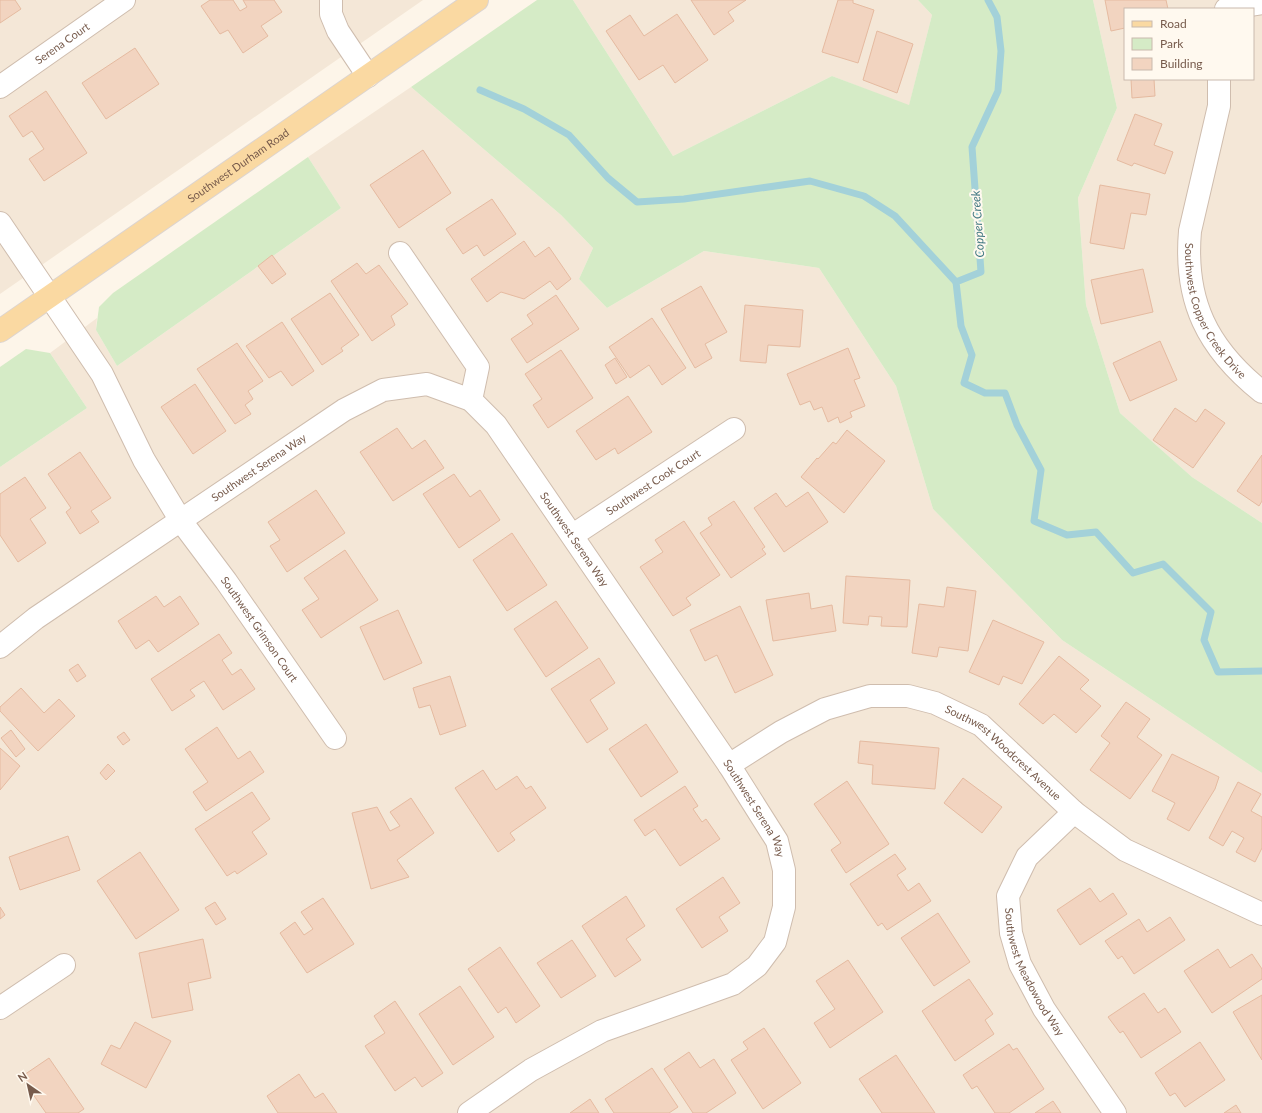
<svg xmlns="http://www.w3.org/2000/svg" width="1262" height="1113" viewBox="0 0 1262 1113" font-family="Lato,sans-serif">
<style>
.residential{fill:#f4e7d7;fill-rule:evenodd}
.green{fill:#d5ebc6}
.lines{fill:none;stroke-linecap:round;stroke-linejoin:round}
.stream{stroke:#a3d1d9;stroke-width:7}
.building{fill:#f2d4c0;stroke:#e5baa0}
.minor-casing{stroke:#cfbdae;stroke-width:24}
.major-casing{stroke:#dcd4d0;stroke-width:24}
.minor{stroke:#fff;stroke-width:22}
.major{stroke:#fad9a2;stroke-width:22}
.labels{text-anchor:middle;stroke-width:4;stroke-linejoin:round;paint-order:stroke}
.street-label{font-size:11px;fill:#775b4c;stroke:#fff9ef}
.water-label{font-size:12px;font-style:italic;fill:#427983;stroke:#fff9ef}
</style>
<rect width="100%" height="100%" fill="#fdf5e9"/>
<g class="residential">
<polygon points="0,0 423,0 0,294"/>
<polygon points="573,0 918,0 932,15 909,106 832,76 673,156"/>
<path d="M1093,0H1262V523L1192,477L1120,413L1086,305L1078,198L1117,108ZM1125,9H1253V79H1125Z"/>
<polygon points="411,87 561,215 593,248 579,279 607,308 704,251 819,268 896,386 933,509 1062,640 1262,773 1262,1113 0,1113 0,467 87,408 50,353 97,318 96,330 117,366 341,208 308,157"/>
</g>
<g class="green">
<polygon points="537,0 573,0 673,156 832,76 909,105 932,15 918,0 1093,0 1117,108 1078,198 1086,305 1120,413 1192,477 1262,523 1262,773 1062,640 933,509 896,386 819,268 704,251 607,308 579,279 593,248 561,215 411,87"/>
<polygon points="308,157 341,208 117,366 96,330 99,307 113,293"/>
<polygon points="26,349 50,353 87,408 0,467 0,367"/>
</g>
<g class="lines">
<g class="stream">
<polyline points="988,0 997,17 1001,51 998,91 972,147 981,272 956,282 961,326 972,355 964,383 985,393 1005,393 1017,425 1041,470 1034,521 1067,535 1096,532 1133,573 1163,564 1211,612 1204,640 1218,672 1262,671"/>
<polyline points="480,90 524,109 569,135 608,178 637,202 684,199 810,181 864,196 895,216 956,282"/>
</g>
</g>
<g class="building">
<polygon points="0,0 15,0 21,9 0,23"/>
<polygon points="210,0 233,0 240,11 247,7 243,0 274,0 282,12 261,26 268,36 243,53 228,30 220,34 201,6"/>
<polygon points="691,0 746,0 728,12 734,21 714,35"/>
<polygon points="838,0 853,0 853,3 874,10 858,63 822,52"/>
<polygon points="1105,0 1166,0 1168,9 1125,9 1125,28 1111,31"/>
<polygon points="677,14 708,60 675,83 663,65 639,80 606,31 630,15 644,36"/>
<polygon points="877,31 913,44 897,93 863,80"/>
<polygon points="135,48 159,84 106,119 82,83"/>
<polygon points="1131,79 1154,79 1155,96 1132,98"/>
<polygon points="46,91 87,153 44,181 29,159 44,149 32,131 23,137 9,116"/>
<polygon points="1135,114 1162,124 1154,145 1173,152 1165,174 1134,163 1132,166 1117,160"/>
<polygon points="423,150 451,193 399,228 370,185"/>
<polygon points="1100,185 1150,194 1146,215 1131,213 1124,249 1090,243"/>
<polygon points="492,199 516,234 484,256 477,245 463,254 446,229"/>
<polygon points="524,241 535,257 549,247 571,279 557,290 550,281 524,299 501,292 487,302 471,279"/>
<polygon points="272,255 286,274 272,284 258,266"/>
<polygon points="357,263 366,274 379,265 408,304 391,316 395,325 372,341 331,281"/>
<polygon points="1143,269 1153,312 1101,324 1091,280"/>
<polygon points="701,286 727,332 705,344 712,358 695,368 661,309"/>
<polygon points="330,293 359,335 341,348 343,351 322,365 291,319"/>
<polygon points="556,295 579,329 527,363 511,339 533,324 527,315"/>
<polygon points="745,305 803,310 800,347 768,345 766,363 740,361"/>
<polygon points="652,318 686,368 662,385 649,365 630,378 609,347"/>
<polygon points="282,322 314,371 292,386 281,371 269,378 246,346"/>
<polygon points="1160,341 1177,380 1130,401 1113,363"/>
<polygon points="237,343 263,381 248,391 253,399 245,405 251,414 235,424 197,369"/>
<polygon points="848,348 860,378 854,380 865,406 850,412 852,417 840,423 838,417 828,422 822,407 814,410 810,401 800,405 787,374"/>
<polygon points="561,350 593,398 548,428 533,405 542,399 525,374"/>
<polygon points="615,358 627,377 616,384 605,365"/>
<polygon points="195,384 226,431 193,454 161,407"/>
<polygon points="628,396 652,432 618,454 615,448 596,460 576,431"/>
<polygon points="1175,408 1196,422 1205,409 1225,423 1193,468 1153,440"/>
<polygon points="397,428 412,449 425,440 444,468 393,501 360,452"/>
<polygon points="847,430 885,461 844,513 801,477 817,458 818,459 833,442 836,444"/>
<polygon points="80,452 111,498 91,511 99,522 80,534 66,512 71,508 48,474"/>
<polygon points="1262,455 1262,501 1259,506 1237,491"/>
<polygon points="454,474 470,497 480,490 500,520 459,548 423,494"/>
<polygon points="25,477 46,508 30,519 46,543 18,562 0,535 0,494"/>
<polygon points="316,490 345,533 287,572 270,546 280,540 268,522"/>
<polygon points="808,492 828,522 784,552 754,508 776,493 786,507"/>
<polygon points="734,501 765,547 762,549 766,554 731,578 700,533 712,525 708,518"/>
<polygon points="684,521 720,575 686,598 691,605 673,616 640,567 663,552 655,540"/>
<polygon points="512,533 547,585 507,611 473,560"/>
<polygon points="345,550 378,600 321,638 302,610 319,599 304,578"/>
<polygon points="846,576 910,580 907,627 881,626 882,617 869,616 868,625 843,623"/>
<polygon points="947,587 976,591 968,651 939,647 937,657 912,653 919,604 944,607"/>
<polygon points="809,593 811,609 832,605 836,631 773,641 766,600"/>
<polygon points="156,596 164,607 180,596 199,624 158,652 149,640 136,649 118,621"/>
<polygon points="556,601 588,648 546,677 514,629"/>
<polygon points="740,606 773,675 735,693 717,655 705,661 690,630"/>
<polygon points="398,610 422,663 384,680 360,627"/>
<polygon points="993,620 1044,642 1022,684 1003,676 999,685 969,672"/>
<polygon points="219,634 232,653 222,660 232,675 241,669 255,689 223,710 204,681 190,690 195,696 172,711 151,679"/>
<polygon points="1059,656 1089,680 1080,689 1101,706 1076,733 1054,714 1043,724 1019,704"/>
<polygon points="599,658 615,683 590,700 608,729 587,743 551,689"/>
<polygon points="78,664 86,676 77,682 69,670"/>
<polygon points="450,676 466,726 440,735 430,705 419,708 413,688"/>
<polygon points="21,688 44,713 59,699 75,716 38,751 0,711 0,707"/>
<polygon points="1126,702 1150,719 1137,737 1162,755 1130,799 1090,770 1110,743 1101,736"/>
<polygon points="646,724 678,772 641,797 609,749"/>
<polygon points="217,727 238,759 250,751 264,772 206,811 193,792 208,782 185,749"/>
<polygon points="11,730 25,749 16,757 1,738"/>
<polygon points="124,732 130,740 123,745 117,737"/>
<polygon points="860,741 939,748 935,789 872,784 873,765 858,763"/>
<polygon points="0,748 20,766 0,790"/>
<polygon points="1172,754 1219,777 1215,789 1189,831 1167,819 1175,803 1152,791"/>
<polygon points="108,764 115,771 106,780 100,773"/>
<polygon points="483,770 496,790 517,776 526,789 531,786 546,808 510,833 515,840 498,852 455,788"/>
<polygon points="963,778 1002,807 982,833 944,803"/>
<polygon points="847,781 889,844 846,873 831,850 841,843 814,804"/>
<polygon points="1238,782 1261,794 1251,811 1262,817 1262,848 1255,862 1236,852 1244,838 1232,831 1223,846 1209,838"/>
<polygon points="685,786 698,806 693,809 702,822 706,819 720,839 680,866 655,829 645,836 634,820"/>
<polygon points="252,792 270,819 252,832 267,854 237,874 235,871 227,876 195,829"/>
<polygon points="411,798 434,833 397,860 409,877 371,889 352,813 377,807 390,831 400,826 390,812"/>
<polygon points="68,836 80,870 20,890 9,857"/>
<polygon points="140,852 179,910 136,939 97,881"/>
<polygon points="895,854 906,869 897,875 908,891 919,883 931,901 887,930 882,923 878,926 850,884"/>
<polygon points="723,877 740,903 719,917 728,931 702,948 676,909"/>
<polygon points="1090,888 1100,902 1113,893 1127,914 1080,945 1057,910"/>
<polygon points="626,896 645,926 626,939 641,960 615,977 582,926"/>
<polygon points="323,898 354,944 307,973 280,933 295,922 304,935 313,929 301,912"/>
<polygon points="215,902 226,919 216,925 205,908"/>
<polygon points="0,907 5,915 0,919"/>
<polygon points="938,913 970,962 934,986 901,938"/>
<polygon points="1170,917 1185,940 1134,974 1122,956 1118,959 1105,941 1139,919 1147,932"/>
<polygon points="203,939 211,978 188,983 193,1010 152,1018 139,953"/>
<polygon points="572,940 596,976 561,998 537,963"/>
<polygon points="500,947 540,1006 516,1023 506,1007 498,1013 468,969"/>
<polygon points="1218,949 1230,968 1252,954 1262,969 1262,979 1212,1013 1184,971"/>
<polygon points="848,960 883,1012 830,1048 814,1023 835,1009 816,981"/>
<polygon points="969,979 993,1014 985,1020 994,1034 955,1061 922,1011"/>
<polygon points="460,986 494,1037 453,1065 419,1014"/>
<polygon points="1144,993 1158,1013 1165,1008 1181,1032 1141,1058 1123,1031 1120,1033 1108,1017"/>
<polygon points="1262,995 1262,1060 1233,1012"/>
<polygon points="395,1001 443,1073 422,1087 415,1077 395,1091 365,1046 385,1033 374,1016"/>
<polygon points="135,1022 171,1041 146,1088 101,1064 111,1045 120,1049"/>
<polygon points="764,1028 801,1083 763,1109 731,1060 748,1049 743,1042"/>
<polygon points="1200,1042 1225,1080 1185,1107 1175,1093 1170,1096 1155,1073"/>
<polygon points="1009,1044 1013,1050 1017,1048 1044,1089 1009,1113 995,1113 977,1086 972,1089 963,1075"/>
<polygon points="689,1052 700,1068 714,1059 736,1093 706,1113 693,1113 664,1069"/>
<polygon points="896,1055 935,1113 882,1113 859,1079"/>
<polygon points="49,1058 84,1109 78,1113 46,1113 21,1077"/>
<polygon points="652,1068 678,1107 669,1113 614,1113 605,1099"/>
<polygon points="299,1074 315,1098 323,1093 337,1113 278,1113 267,1096"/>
<polygon points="590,1099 599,1113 570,1113"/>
<polygon points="1053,1101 1061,1113 1035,1113"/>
<polygon points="1236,1105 1241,1113 1224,1113"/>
</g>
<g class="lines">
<defs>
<g id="minor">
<polyline points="331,0 331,14 338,31 368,76"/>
<polyline points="1226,9 1262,3"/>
<path id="s1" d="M1219,79V106L1190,231C1184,301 1207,348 1262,392"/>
<path id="s2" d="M0,87L124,0"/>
<path id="s3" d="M0,223L102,374L144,460L181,521L226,581L335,738"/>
<polyline points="400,253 478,367 471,400"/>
<path id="s4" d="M573,535L734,429"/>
<path id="s5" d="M0,647L36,618L344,410L383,390L427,384L471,400L496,425L729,765L777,841L784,870V907L775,942L757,966L733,984L602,1031L531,1070L469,1113"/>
<path id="s6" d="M729,765L781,732L825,709L870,696H908L935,703L981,725L1074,812L1125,850L1262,914"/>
<path id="s7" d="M1074,812L1027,857L1008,896L1011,933L1020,964L1044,1009L1115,1113"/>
<polyline points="0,1008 64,965"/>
</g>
<g id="major">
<path id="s8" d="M0,331L477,0"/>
</g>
</defs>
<use href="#minor" class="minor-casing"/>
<use href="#major" class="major-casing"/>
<use href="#minor" class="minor"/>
<use href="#major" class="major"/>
</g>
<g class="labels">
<g class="street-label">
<text dy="4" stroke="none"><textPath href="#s2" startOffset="76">Serena Court</textPath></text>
<text dy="4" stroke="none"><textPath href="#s8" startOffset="290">Southwest Durham Road</textPath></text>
<text dy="4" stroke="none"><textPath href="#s1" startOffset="242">Southwest Copper Creek Drive</textPath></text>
<text dy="4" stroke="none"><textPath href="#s5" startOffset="315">Southwest Serena Way</textPath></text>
<text dy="4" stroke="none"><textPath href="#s4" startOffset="96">Southwest Cook Court</textPath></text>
<text dy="4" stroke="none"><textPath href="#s5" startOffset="727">Southwest Serena Way</textPath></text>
<text dy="4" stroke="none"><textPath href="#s3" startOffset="483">Southwest Grimson Court</textPath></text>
<text dy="4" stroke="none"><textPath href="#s6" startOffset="309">Southwest Woodcrest Avenue</textPath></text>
<text dy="4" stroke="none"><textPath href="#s5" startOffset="1051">Southwest Serena Way</textPath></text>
<text dy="4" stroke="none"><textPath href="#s7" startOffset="190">Southwest Meadowood Way</textPath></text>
</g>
<g class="water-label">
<text transform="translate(978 224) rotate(-94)" y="4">Copper Creek</text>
</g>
</g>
<rect x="1124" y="8" width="130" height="72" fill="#fff9ef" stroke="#c9baae"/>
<rect x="1132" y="21" width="20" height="6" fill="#fad9a2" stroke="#c9baae"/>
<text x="1160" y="28" font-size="12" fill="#775b4c">Road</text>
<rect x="1132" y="38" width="20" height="12" fill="#d5ebc6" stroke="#c9baae"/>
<text x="1160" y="48" font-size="12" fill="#775b4c">Park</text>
<rect x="1132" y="58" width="20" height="12" fill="#f2d4c0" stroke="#c9baae"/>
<text x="1160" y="68" font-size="12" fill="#775b4c">Building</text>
<g transform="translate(28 1085) rotate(326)" stroke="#fff9ef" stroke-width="3" paint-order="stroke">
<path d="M0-3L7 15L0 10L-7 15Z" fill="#775b4c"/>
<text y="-6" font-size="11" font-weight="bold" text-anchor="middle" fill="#775b4c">N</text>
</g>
</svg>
